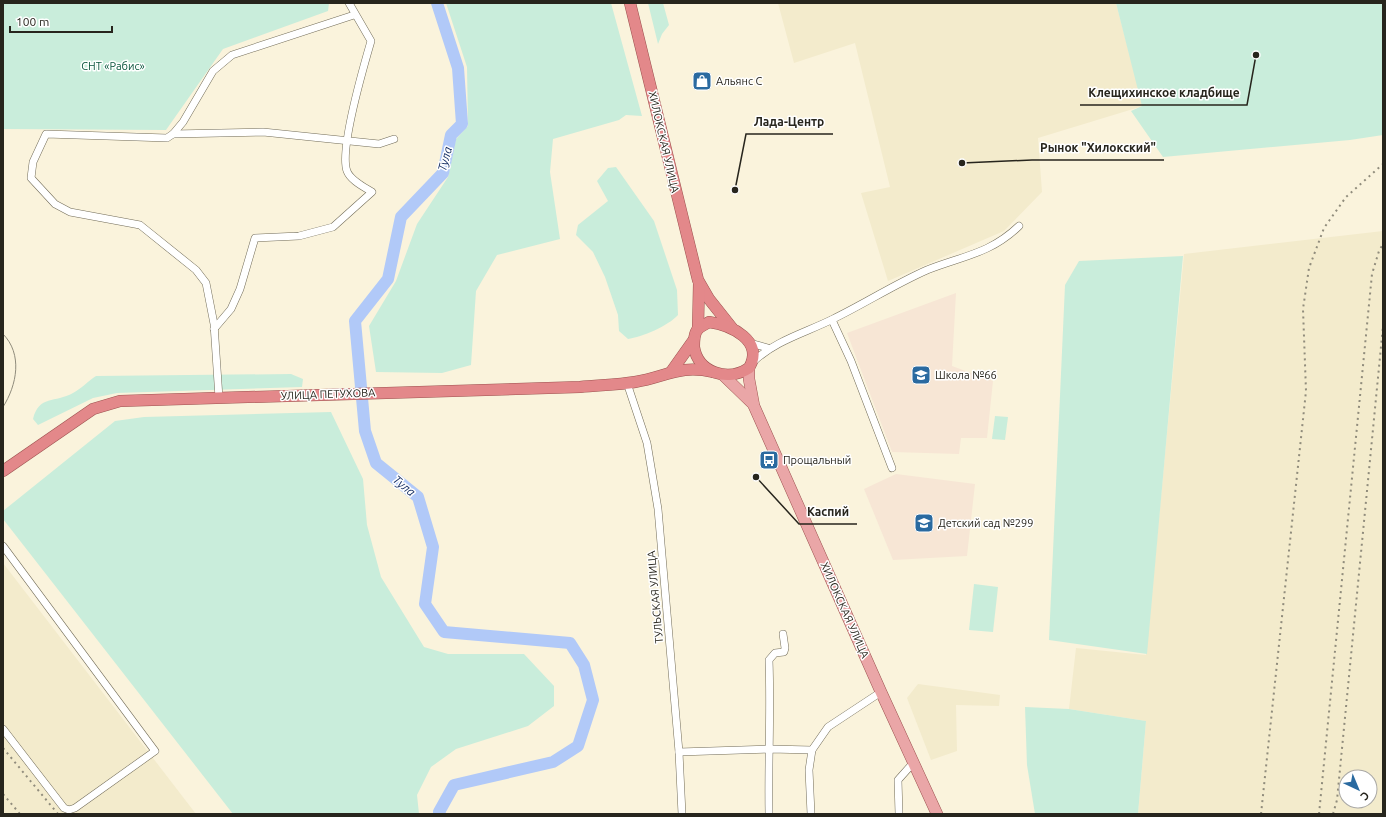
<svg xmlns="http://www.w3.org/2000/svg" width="1386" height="817" viewBox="0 0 1386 817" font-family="Ubuntu,sans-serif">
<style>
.built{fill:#f3ebcc;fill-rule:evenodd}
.education{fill:#f7e6d5}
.green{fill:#c9eddb}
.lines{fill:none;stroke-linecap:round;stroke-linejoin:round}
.river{stroke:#b1c9f8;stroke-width:12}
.minor-casing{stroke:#726c58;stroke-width:8}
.primary-casing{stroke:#9d5250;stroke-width:12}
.trunk-casing{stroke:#9d5250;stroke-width:12}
.minor{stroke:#fff;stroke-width:7}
.primary{stroke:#eaa6a7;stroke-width:11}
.trunk{stroke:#e3888a;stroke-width:11}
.tram{stroke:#908c7c;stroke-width:1}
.rail{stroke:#908c7c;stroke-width:2;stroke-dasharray:2 4;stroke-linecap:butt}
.labels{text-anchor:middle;stroke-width:3;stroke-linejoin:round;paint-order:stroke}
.park-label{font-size:11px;fill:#09553c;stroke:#fff}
.poi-label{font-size:11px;fill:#27251d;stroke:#fff;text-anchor:start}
.street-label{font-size:11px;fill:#27251d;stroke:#fff}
.water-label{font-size:12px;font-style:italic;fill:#162f65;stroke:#fff}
.leader{fill:none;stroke:#27251d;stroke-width:1.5}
.callout-dot{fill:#27251d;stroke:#fff;stroke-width:1.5}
.callout-label{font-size:12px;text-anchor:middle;font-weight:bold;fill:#27251d;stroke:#fff;stroke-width:3;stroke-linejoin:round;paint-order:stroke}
</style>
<rect width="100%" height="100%" fill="#faf3dc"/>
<g class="built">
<polygon points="778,3 1116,3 1143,106 1038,138 1042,192 1004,231 888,281 861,193 890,187 855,43 794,63"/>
<path d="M1383,231V814H1138L1146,721L1069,709L1076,648L1146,655L1184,254ZM1346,777H1370V801H1346Z"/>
<polygon points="3,563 196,814 3,814"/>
<polygon points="918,684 1000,695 999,706 956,705 957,751 931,760 907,698"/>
</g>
<g class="education">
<polygon points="956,293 952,366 993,381 987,438 961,438 959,454 892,452 847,333"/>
<polygon points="896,474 975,484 967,556 893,560 864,489"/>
</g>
<g class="green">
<polygon points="3,3 329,3 328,11 223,49 166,130 3,129"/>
<polygon points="446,3 611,3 642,116 626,115 619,120 553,139 550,172 560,239 497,255 476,291 471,365 442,373 376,372 369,326 396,281 417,224 448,177 456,139 468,126 467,67"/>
<polygon points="648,3 663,3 669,25 662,34 658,44"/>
<polygon points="1116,3 1383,3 1383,135 1350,140 1163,157 1131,111 1142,106"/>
<path d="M616,167L654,221L677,290L678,315C668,326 642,337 628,339L619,331L618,315L605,277L593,252L576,235L578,225L608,201L597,181L608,168Z"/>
<polygon points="1183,256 1147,654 1049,640 1065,285 1079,261"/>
<path d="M291,374L303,379L302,387L117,393L93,398L38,425L33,419C39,395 55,403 73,393C81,389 88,381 96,376Z"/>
<polygon points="331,412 363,479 367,525 381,577 424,647 448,654 524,654 554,686 554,706 528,726 456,749 431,767 417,795 419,814 233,814 3,519 3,511 115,421 144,417"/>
<polygon points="995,416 1008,417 1005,440 992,439"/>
<polygon points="974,584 998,587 993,632 969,630"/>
<polygon points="1025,707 1069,709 1146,721 1138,814 1035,814 1027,765"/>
</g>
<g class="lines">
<polyline class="river" points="437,3 458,68 462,124 451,135 443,173 401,217 388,279 355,321 365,431 376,463 418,497 433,547 425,604 444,632 570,643 584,665 593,700 578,746 553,762 454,785 439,812 440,814"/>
<defs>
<g id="minor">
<polyline points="173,134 183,122 213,71 232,55 354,15"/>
<polyline points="832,320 851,361 892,468"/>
<path d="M214,329L231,309L240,289L255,238L299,236L333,227L372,192C364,187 350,180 347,171C339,150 364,65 371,41L349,3"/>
<polyline points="750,343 768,348"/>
<path d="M753,362C776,340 805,333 833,319C864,304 895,284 927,270C962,256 990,254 1019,226"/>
<polyline points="627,383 647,443 658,509 679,752 682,814"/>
<polyline points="219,398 214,324 206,283 196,270 140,225 70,212 55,204 31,178 33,162 46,134 167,138 173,134 263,132 379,144 394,139"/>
<polyline points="3,546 155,751 75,808 69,810 64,808 3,729"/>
<polyline points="679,752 770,749 812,750 828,727 881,692"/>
<path d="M769,814C768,763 771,711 769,660L775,653L784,652L785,648L783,634"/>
<polyline points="811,814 809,770 812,750"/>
<polyline points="899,814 898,780 914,762"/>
</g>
<g id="primary">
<polyline points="749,368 749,379 754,406 881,692 937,814"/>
<polyline points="723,375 753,404"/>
</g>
<g id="trunk">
<polyline points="630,3 698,280 709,299 732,328"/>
<path d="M709,322C731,325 765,341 749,368C728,382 698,373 694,347C694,341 694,333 698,329C701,326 706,324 709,322Z"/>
<polyline points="698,329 699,283"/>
<polyline points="671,372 693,341"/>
<path d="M3,471L93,409L120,401L580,387C598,385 617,385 635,382C666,377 680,364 713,372"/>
</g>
</defs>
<use href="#minor" class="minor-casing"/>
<use href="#primary" class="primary-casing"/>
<use href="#trunk" class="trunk-casing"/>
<use href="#minor" class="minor"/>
<use href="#primary" class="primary"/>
<use href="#trunk" class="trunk"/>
<path class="tram" d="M3,334C23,354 17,385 3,407"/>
<g class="rail">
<polyline points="3,748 58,814"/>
<polyline points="3,794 20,814"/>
<polyline points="1261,814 1306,391 1303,309 1309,268 1324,228 1346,197 1383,164"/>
<polyline points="1319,814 1372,274 1379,251 1383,244"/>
<polyline points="1333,814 1337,800 1383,326"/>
</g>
</g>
<defs>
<symbol id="shop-square" viewBox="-11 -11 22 22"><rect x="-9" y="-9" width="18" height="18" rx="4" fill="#2a6aa0" stroke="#fff"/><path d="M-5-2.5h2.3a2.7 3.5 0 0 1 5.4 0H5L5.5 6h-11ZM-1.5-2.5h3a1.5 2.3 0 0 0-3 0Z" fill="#fff"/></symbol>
<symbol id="school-square" viewBox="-11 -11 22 22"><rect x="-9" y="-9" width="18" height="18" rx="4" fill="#2a6aa0" stroke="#fff"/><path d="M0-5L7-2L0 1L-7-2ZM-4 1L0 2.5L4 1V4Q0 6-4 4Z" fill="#fff"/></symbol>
<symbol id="bus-square" viewBox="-11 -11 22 22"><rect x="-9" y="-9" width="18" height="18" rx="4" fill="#2a6aa0" stroke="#fff"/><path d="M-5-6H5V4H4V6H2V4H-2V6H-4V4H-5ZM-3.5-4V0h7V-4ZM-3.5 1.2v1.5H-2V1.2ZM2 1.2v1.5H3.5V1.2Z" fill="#fff"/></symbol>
</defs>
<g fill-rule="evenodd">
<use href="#shop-square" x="691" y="70" width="22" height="22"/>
<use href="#school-square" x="910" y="364" width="22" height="22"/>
<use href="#bus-square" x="758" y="449" width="22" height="22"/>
<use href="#school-square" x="913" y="512" width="22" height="22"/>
</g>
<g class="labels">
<g class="park-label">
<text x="113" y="70">СНТ «Рабис»</text>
</g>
<g class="poi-label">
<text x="716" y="85">Альянс С</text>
<text x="935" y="379">Школа №66</text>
<text x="783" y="464">Прощальный</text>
<text x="938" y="527">Детский сад №299</text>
</g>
<g class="street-label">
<text transform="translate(664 142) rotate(77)" y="4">ХИЛОКСКАЯ УЛИЦА</text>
<text transform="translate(328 394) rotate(-2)" y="4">УЛИЦА ПЕТУХОВА</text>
<text transform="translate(655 597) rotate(-95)" y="4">ТУЛЬСКАЯ УЛИЦА</text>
<text transform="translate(845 610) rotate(66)" y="4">ХИЛОКСКАЯ УЛИЦА</text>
</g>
<g class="water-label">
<text transform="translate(445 159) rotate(-75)" y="4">Тула</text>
<text transform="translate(404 486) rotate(40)" y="4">Тула</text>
</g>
</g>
<path class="leader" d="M1256 55L1247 105H1080M735 190L746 134H833M962 163L1032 160H1164M756 477L799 524H857"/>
<g class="callout-dot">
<circle cx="1256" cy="55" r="4"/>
<circle cx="735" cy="190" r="4"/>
<circle cx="962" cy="163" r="4"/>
<circle cx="756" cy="477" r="4"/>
</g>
<g class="callout-label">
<text x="1164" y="97">Клещихинское кладбище</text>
<text x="789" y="126">Лада-Центр</text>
<text x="1098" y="152">Рынок "Хилокский"</text>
<text x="828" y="516">Каспий</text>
</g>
<rect width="1386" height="817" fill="none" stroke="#27251d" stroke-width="8"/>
<g transform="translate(1358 789) rotate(136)"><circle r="19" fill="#ffffff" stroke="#a9a8a5"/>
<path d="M0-3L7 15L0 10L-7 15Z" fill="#2a6aa0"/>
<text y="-6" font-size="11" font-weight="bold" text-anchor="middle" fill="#27251d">С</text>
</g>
<path d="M10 26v6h102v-6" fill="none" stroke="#27251d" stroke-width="2"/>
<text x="16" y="26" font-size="12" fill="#27251d" stroke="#ffffff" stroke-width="3" paint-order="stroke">100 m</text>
</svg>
